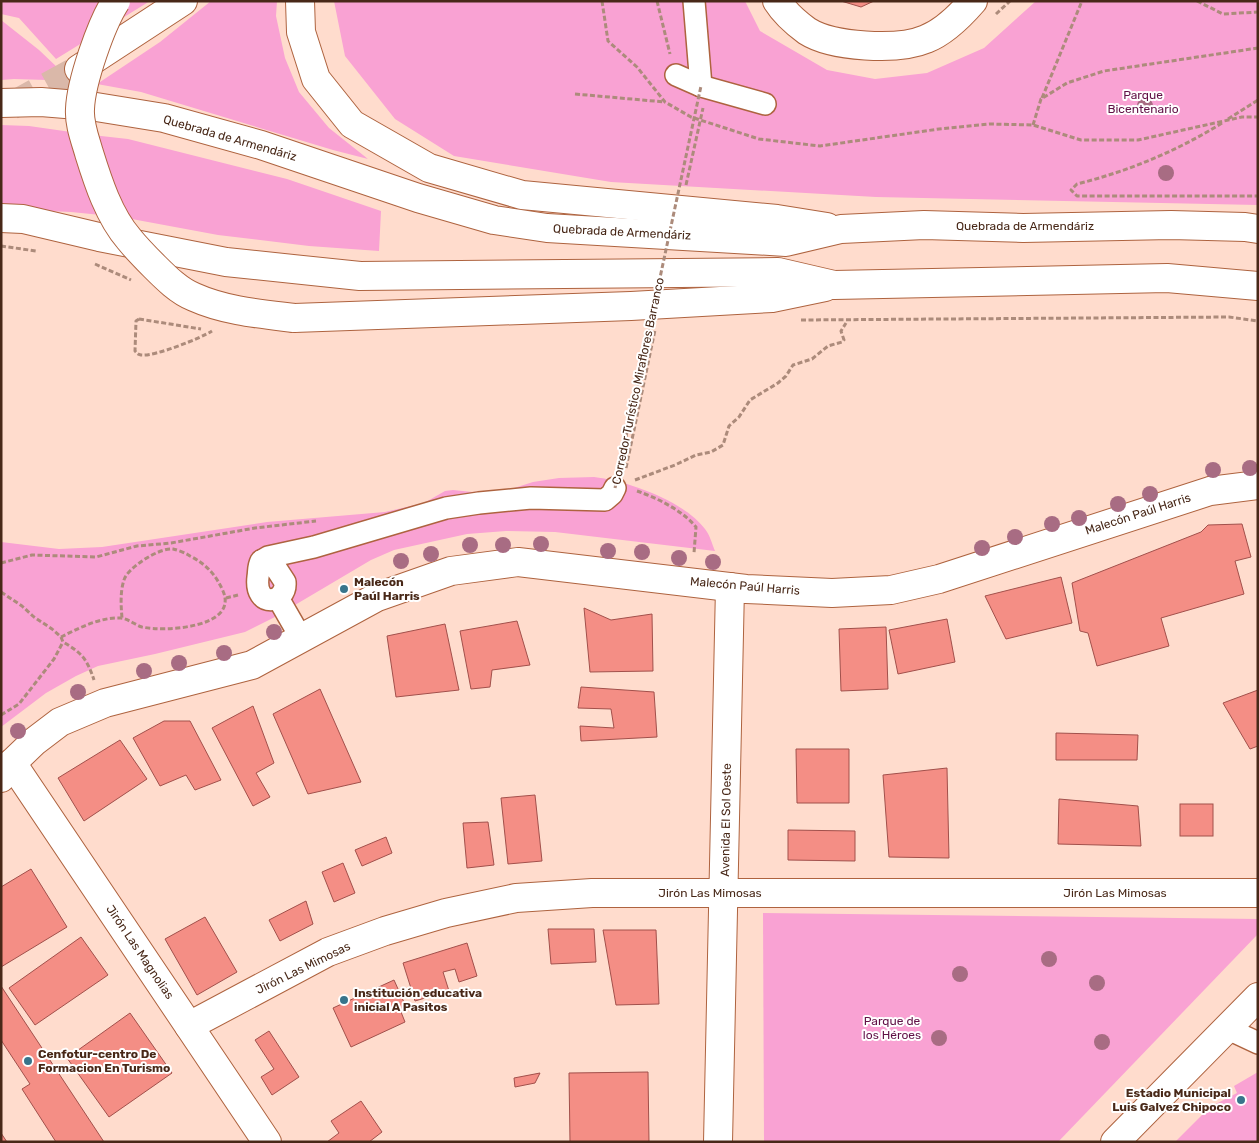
<svg xmlns="http://www.w3.org/2000/svg" width="1259" height="1143" viewBox="0 0 1259 1143" font-family="Rubik,sans-serif">
<style>
.green{fill:#f9a2d3}
.building{fill:#f48e85;stroke:#a2504b}
.lines{fill:none;stroke-linecap:round;stroke-linejoin:round}
.trunk-tunnel{stroke:#dab8a9;stroke-width:28;stroke-dasharray:28 14;stroke-linecap:butt}
.pedestrian-casing{stroke:#ae633f;stroke-width:24}
.minor-casing{stroke:#ae633f;stroke-width:30}
.tertiary-casing{stroke:#ae633f;stroke-width:30}
.trunk-casing{stroke:#ae633f;stroke-width:30}
.path{stroke:#ac8b7b;stroke-width:3;stroke-dasharray:5 2.5;stroke-linecap:butt}
.pedestrian{stroke:#fff;stroke-width:21}
.minor{stroke:#fff;stroke-width:28}
.tertiary{stroke:#fff;stroke-width:28}
.trunk{stroke:#fff;stroke-width:28}
.trunk-bridge-casing{stroke:#ae633f;stroke-width:30;stroke-linecap:butt}
.path-bridge{stroke:#ac8b7b;stroke-width:3;stroke-dasharray:5 2.5;stroke-linecap:butt}
.trunk-bridge{stroke:#fff;stroke-width:28}
.tree{fill:#a86c83}
.poi-dot{fill:#38748b;stroke:#fff;stroke-width:2}
.labels{text-anchor:middle;stroke-width:4;stroke-linejoin:round;paint-order:stroke}
.park-label{font-size:12px;fill:#611146;stroke:#fff}
.street-label{font-size:12px;fill:#482818;stroke:#fff}
.poi-label{font-size:12px;font-weight:bold;fill:#482818;stroke:#fff;text-anchor:start}
</style>
<rect width="100%" height="100%" fill="#ffdccd"/>
<g class="green">
<polygon points="1,1 150,1 56,59 19,18 1,14"/>
<polygon points="211,1 277,1 276,16 285,58 299,92 329,128 368,159 333,150 141,92 97,84 160,42"/>
<polygon points="334,1 745,1 760,31 827,70 875,79 927,73 984,48 1036,1 1258,2 1258,205 876,197 611,182 454,156 395,119 345,56"/>
<polygon points="1,20 39,50 59,69 80,81 14,79 1,80"/>
<polygon points="1,125 29,126 92,135 128,139 287,179 381,211 379,251 309,246 218,235 121,217 71,212 1,209"/>
<path d="M594,477C628,481 684,501 705,529C710,535 712,544 715,551L555,532L506,531L467,534L394,550L371,560L273,618L245,632L155,654L98,666L76,676L46,693L1,727V542L59,549L102,547L267,522L385,512L424,503L445,491L453,490L472,492L511,489L533,482L559,478Z"/>
<polygon points="763,913 1258,919 1258,934 1058,1142 764,1142"/>
<polygon points="1258,1072 1258,1142 1175,1142 1210,1107 1237,1093 1234,1086"/>
</g>
<g class="building">
<polygon points="841,1 874,1 861,7"/>
<polygon points="1242,524 1251,557 1235,561 1244,594 1161,618 1169,646 1097,666 1088,633 1080,631 1072,583 1201,532 1208,525"/>
<polygon points="1061,577 1072,623 1006,639 985,596"/>
<polygon points="584,608 611,620 652,614 653,671 590,672"/>
<polygon points="947,619 955,662 898,674 889,630"/>
<polygon points="517,621 530,665 492,670 490,687 471,689 460,631"/>
<polygon points="445,624 459,690 396,697 387,636"/>
<polygon points="886,627 888,689 841,691 839,629"/>
<polygon points="581,687 654,692 657,737 581,741 580,726 614,728 611,709 578,708"/>
<polygon points="320,689 361,782 308,794 273,714"/>
<polygon points="1258,690 1258,746 1250,749 1223,703"/>
<polygon points="253,706 274,763 256,773 270,797 253,806 212,728"/>
<polygon points="164,721 190,721 221,780 195,790 186,775 160,786 133,738"/>
<polygon points="1056,733 1138,735 1137,760 1056,760"/>
<polygon points="120,740 147,779 84,821 58,778"/>
<polygon points="796,749 849,749 849,803 797,803"/>
<polygon points="947,768 949,858 889,857 883,775"/>
<polygon points="535,795 542,861 508,864 501,798"/>
<polygon points="1059,799 1138,806 1141,846 1058,844"/>
<rect x="1180" y="804" width="33" height="32"/>
<polygon points="488,822 494,865 467,868 463,823"/>
<polygon points="788,830 855,831 855,861 788,860"/>
<polygon points="386,837 392,853 362,866 355,850"/>
<polygon points="343,863 355,893 334,902 322,872"/>
<polygon points="31,869 67,927 1,967 1,887"/>
<polygon points="306,901 313,924 280,941 269,920"/>
<polygon points="205,917 237,972 197,995 165,939"/>
<polygon points="548,929 594,929 596,962 551,964"/>
<polygon points="603,930 656,930 659,1004 616,1005"/>
<polygon points="81,937 108,975 35,1025 9,988"/>
<polygon points="467,943 477,976 459,982 455,969 443,972 449,991 415,1001 403,963"/>
<polygon points="394,980 407,1009 401,1012 405,1022 351,1047 333,1008"/>
<polygon points="1,986 104,1142 56,1142 22,1089 30,1084 1,1040"/>
<polygon points="130,1013 172,1073 109,1117 67,1058"/>
<polygon points="269,1031 299,1077 272,1095 261,1077 274,1069 255,1040"/>
<polygon points="648,1072 649,1142 570,1142 569,1073"/>
<polygon points="540,1073 535,1083 515,1087 514,1078"/>
<polygon points="361,1101 382,1132 369,1142 327,1142 339,1133 331,1121"/>
<polygon points="1,1133 7,1142 1,1142"/>
</g>
<g class="lines">
<polyline class="trunk-tunnel" points="11,106 79,69"/>
<defs>
<g id="pedestrian">
<polyline points="694,1 701,86"/>
<polyline points="676,75 701,86 765,104"/>
<polyline points="263,560 268,557 314,547 446,508 479,503 531,498 605,500 612,494 615,488"/>
<path d="M268,560L272,562L285,582C287,604 254,609 258,577C259,571 258,567 261,561Z"/>
<polyline points="278,598 301,638"/>
<polyline points="1226,1028 1258,1043"/>
</g>
<g id="minor">
<path d="M777,1C784,12 796,23 807,31C832,47 898,51 926,39C944,32 960,16 973,1"/>
<polyline points="12,763 267,1142"/>
<polyline points="1,778 12,763 35,741 60,722 105,703 252,665 377,597 451,571 518,562 746,589 832,593 891,590 939,579 1210,491 1258,485"/>
<polyline points="189,1026 328,952 385,931 446,913 516,898 592,893 1258,893"/>
<polyline points="718,1142 730,587"/>
</g>
<polyline id="tertiary" points="1115,1142 1258,997"/>
<g id="trunk">
<polyline points="300,1 301,32 316,79 352,124 429,168 522,195 777,219 827,227"/>
<polyline points="79,69 183,1"/>
<polyline points="1,103 41,102 90,106 164,118 261,145 418,198 494,220 547,228 786,242 841,229 924,225 1023,228 1171,225 1245,227 1258,229"/>
<polyline points="1,218 23,219 99,237 226,262 360,276 778,272 834,285 1167,278 1258,286"/>
<polyline points="294,318 631,306 772,298 825,287"/>
</g>
</defs>
<use href="#pedestrian" class="pedestrian-casing"/>
<use href="#minor" class="minor-casing"/>
<use href="#tertiary" class="tertiary-casing"/>
<use href="#trunk" class="trunk-casing"/>
<g class="path">
<polyline points="602,1 608,41 637,67 665,102 691,117 759,139 820,146 939,129 990,124 1033,125 1081,140 1138,140 1242,117 1258,117"/>
<polyline points="657,1 670,54"/>
<polyline points="1197,1 1223,14 1258,12"/>
<polyline points="996,14 1010,1"/>
<polyline points="575,94 665,102"/>
<polyline points="1042,98 1082,1"/>
<polyline points="1228,119 1258,100"/>
<path d="M1222,123C1177,151 1129,171 1077,184L1071,190L1077,196H1258"/>
<polyline points="1033,125 1041,99 1067,83 1104,71 1258,48"/>
<polyline points="686,185 703,108"/>
<polyline points="1,246 36,251"/>
<polyline points="95,264 131,280"/>
<path d="M139,319L136,321L135,351C138,354 137,354 141,355C154,357 201,338 212,331"/>
<polyline points="801,320 1229,317 1258,321"/>
<polyline points="626,468 655,330"/>
<polyline points="635,480 675,465 696,455 711,452 723,445 729,426 739,417 750,400 778,383 786,376 793,365 812,359 828,346 842,342 844,340 841,331 846,323"/>
<path d="M637,491C657,498 682,510 696,527L694,553"/>
<polyline points="1,563 32,555 96,557 137,546 171,543 255,528 316,521"/>
<path d="M1,592L22,606L34,617L52,629L61,637L63,642C82,653 87,659 94,680"/>
<polyline points="226,598 238,595"/>
<path d="M61,637C79,628 100,617 121,618C129,619 135,625 142,627C164,632 239,628 223,591C216,575 206,564 190,556C186,553 178,550 173,549C160,547 127,568 124,580C120,592 121,606 122,618"/>
<polyline points="1,715 19,704 54,659 63,642"/>
</g>
<use href="#pedestrian" class="pedestrian"/>
<use href="#minor" class="minor"/>
<use href="#tertiary" class="tertiary"/>
<use href="#trunk" class="trunk"/>
<defs>
<path id="trunk-bridge" d="M116,1C101,24 81,82 80,109C79,124 85,139 89,153C98,182 109,216 129,239C137,249 146,258 155,267C166,278 179,291 194,297C225,311 261,314 294,318"/>
</defs>
<use href="#trunk-bridge" class="trunk-bridge-casing"/>
<g class="path-bridge">
<polyline points="139,319 201,329"/>
<polyline points="615,488 701,86"/>
</g>
<use href="#trunk-bridge" class="trunk-bridge"/>
</g>
<g class="tree">
<circle cx="1145" cy="106" r="8"/>
<circle cx="1166" cy="173" r="8"/>
<circle cx="1250" cy="468" r="8"/>
<circle cx="1213" cy="470" r="8"/>
<circle cx="1150" cy="494" r="8"/>
<circle cx="1118" cy="504" r="8"/>
<circle cx="1079" cy="518" r="8"/>
<circle cx="1052" cy="524" r="8"/>
<circle cx="1015" cy="537" r="8"/>
<circle cx="541" cy="544" r="8"/>
<circle cx="470" cy="545" r="8"/>
<circle cx="503" cy="545" r="8"/>
<circle cx="982" cy="548" r="8"/>
<circle cx="608" cy="551" r="8"/>
<circle cx="642" cy="552" r="8"/>
<circle cx="431" cy="554" r="8"/>
<circle cx="679" cy="558" r="8"/>
<circle cx="401" cy="561" r="8"/>
<circle cx="713" cy="562" r="8"/>
<circle cx="274" cy="632" r="8"/>
<circle cx="224" cy="653" r="8"/>
<circle cx="179" cy="663" r="8"/>
<circle cx="144" cy="671" r="8"/>
<circle cx="78" cy="692" r="8"/>
<circle cx="18" cy="731" r="8"/>
<circle cx="1049" cy="959" r="8"/>
<circle cx="960" cy="974" r="8"/>
<circle cx="1097" cy="983" r="8"/>
<circle cx="939" cy="1038" r="8"/>
<circle cx="1102" cy="1042" r="8"/>
</g>
<g class="poi-dot">
<circle cx="344" cy="589" r="5"/>
<circle cx="344" cy="1000" r="5"/>
<circle cx="28" cy="1061" r="5"/>
<circle cx="1241" cy="1100" r="5"/>
</g>
<g class="labels">
<g class="park-label">
<text x="1143" y="99">Parque<tspan x="1143" dy="14">Bicentenario</tspan></text>
<text x="892" y="1025">Parque de<tspan x="892" dy="14">los Héroes</tspan></text>
</g>
<g class="street-label">
<text transform="translate(230 138) rotate(16)" y="4">Quebrada de Armendáriz</text>
<text x="1025" y="230">Quebrada de Armendáriz</text>
<text transform="translate(622 232) rotate(3)" y="4">Quebrada de Armendáriz</text>
<text transform="translate(638 381) rotate(-78)" y="4">Corredor Turístico Miraflores Barranco</text>
<text transform="translate(1138 514) rotate(-18)" y="4">Malecón Paúl Harris</text>
<text transform="translate(745 586) rotate(5)" y="4">Malecón Paúl Harris</text>
<text transform="translate(726 820) rotate(-89)" y="4">Avenida El Sol Oeste</text>
<text x="710" y="897">Jirón Las Mimosas</text>
<text x="1115" y="897">Jirón Las Mimosas</text>
<text transform="translate(140 952) rotate(56)" y="4">Jirón Las Magnolias</text>
<text transform="translate(303 968) rotate(-26)" y="4">Jirón Las Mimosas</text>
</g>
<g class="poi-label">
<text x="354" y="586">Malecón<tspan x="354" dy="14">Paúl Harris</tspan></text>
<text x="354" y="997">Institución educativa<tspan x="354" dy="14">inicial A Pasitos</tspan></text>
<text x="38" y="1058">Cenfotur-centro De<tspan x="38" dy="14">Formacion En Turismo</tspan></text>
<text x="1231" y="1097" text-anchor="end">Estadio Municipal<tspan x="1231" dy="14">Luis Galvez Chipoco</tspan></text>
</g>
</g>
<rect width="1259" height="1143" fill="none" stroke="#482818" stroke-width="5"/>
</svg>
